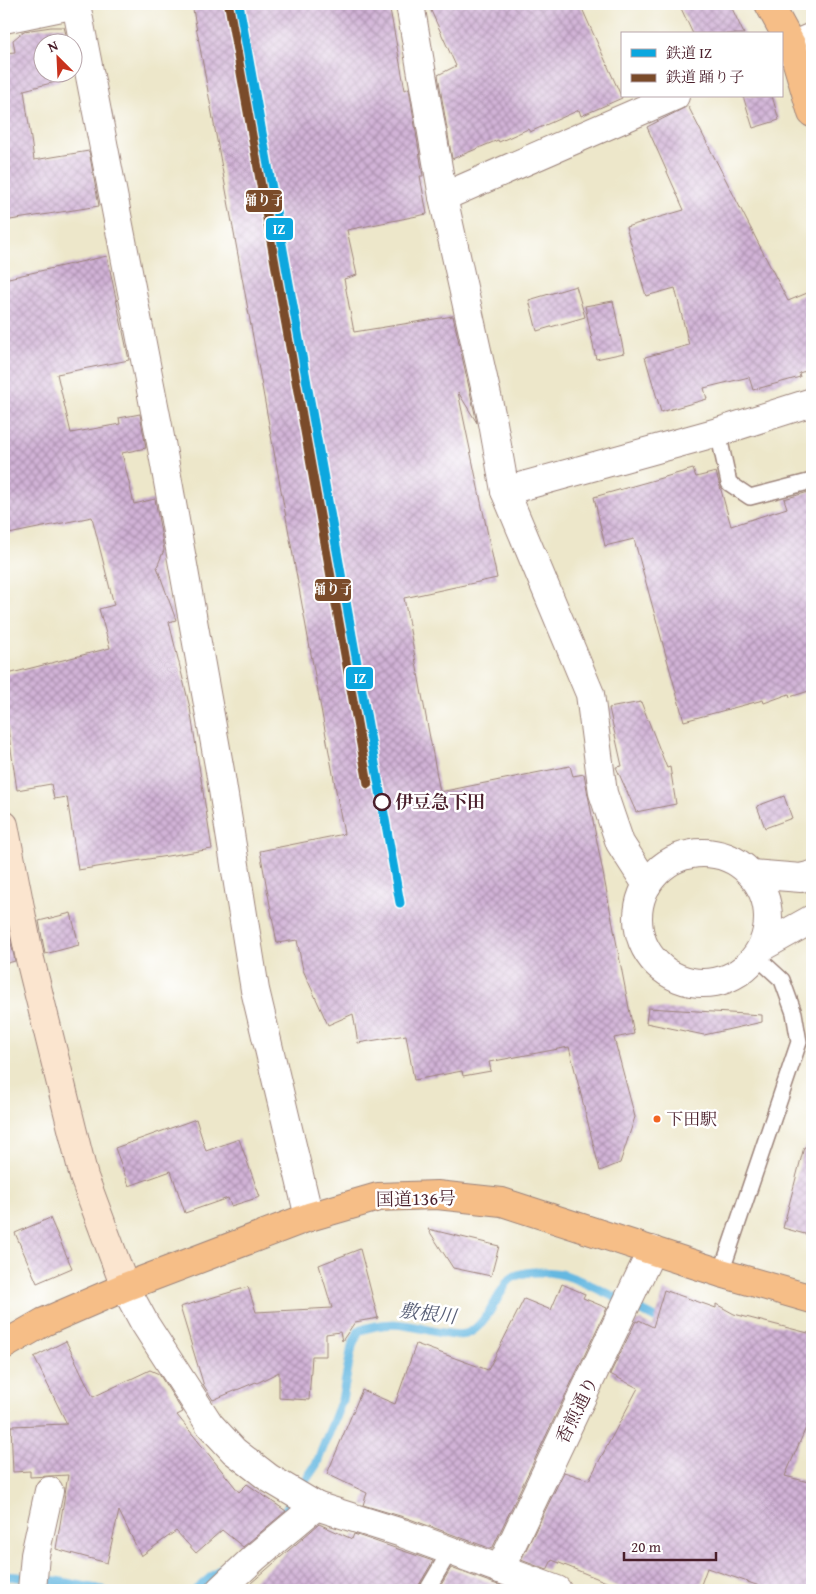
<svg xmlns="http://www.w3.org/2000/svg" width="816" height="1594" viewBox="0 0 816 1594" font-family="'Gentium Book Plus','Noto Serif JP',serif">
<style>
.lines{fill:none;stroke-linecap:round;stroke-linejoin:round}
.stream{stroke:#65b8e1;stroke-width:9}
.building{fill:url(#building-cross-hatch)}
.lane-casing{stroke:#9c837a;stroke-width:18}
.street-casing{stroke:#9c837a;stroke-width:30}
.secondary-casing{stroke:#9c837a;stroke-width:30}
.highway-casing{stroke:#9c837a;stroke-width:30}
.lane{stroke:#fff;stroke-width:15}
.street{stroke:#fff;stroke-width:28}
.secondary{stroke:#fbe5cf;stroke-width:28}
.highway{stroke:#f6be87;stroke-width:28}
.rail-1-casing{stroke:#fff;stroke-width:12}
.rail-2-casing{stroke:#fff;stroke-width:12}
.rail-1{stroke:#0ba7df;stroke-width:9}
.rail-2{stroke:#7a4b2a;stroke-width:9}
.stop-dot{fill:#fff;stroke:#4a1f2b;stroke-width:2.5}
.bus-dot{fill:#f26522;stroke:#fff;stroke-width:2}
.labels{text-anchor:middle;stroke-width:5;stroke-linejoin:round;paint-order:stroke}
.bus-label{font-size:17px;fill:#4a1f2b;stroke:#fff;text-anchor:start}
.stop-label{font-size:18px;font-weight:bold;fill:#4a1f2b;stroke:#fff;text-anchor:start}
.street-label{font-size:18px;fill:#4a1f2b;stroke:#fff}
.water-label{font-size:19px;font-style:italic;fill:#555c74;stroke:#fff}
.line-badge{stroke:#fff;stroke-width:2}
.badge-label{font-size:14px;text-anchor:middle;font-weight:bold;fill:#fff}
</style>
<defs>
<pattern id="building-cross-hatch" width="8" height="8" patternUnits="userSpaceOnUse" patternTransform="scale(1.25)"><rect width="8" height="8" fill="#d1b3d7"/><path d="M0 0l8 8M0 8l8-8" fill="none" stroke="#ac91af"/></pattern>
</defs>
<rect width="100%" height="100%" fill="#fff"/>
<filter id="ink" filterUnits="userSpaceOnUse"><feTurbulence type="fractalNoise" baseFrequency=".02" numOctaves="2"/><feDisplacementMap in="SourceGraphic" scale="10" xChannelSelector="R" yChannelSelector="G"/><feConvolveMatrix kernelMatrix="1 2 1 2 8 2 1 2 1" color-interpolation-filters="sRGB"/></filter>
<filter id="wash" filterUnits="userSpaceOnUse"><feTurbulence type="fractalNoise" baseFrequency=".0096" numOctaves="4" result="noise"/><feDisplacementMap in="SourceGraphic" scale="20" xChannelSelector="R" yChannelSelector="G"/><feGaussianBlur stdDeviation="1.12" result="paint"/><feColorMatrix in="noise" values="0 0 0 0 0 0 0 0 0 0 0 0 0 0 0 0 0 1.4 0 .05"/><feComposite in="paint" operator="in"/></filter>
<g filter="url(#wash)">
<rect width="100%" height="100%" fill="#ede7ca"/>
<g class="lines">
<g class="stream">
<polyline points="4,1577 8,1576 56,1581 102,1590"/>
<path d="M196,1590L280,1518L316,1465L342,1400L352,1346L359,1331C388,1319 408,1325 437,1332C447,1334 456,1336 466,1334C483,1329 497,1298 506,1284C516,1267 557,1271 573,1278C604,1290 636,1308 665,1323"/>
</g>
</g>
<g id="blocks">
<g class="building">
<polygon points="192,4 389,4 405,90 409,88 423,176 420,176 427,214 347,230 357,275 344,279 354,332 453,316 477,423 458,392 497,578 404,598 440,792 570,766 573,776 584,774 634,1034 614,1038 635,1117 620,1163 600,1171 569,1047 489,1062 491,1071 463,1076 462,1071 414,1080 406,1035 358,1043 353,1014 328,1025 303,970 297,940 277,943 260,851 344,834"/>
<polygon points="428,4 580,4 622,98 581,116 579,110 530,132 528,129 499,142 498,140 452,159 438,75 456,66"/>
<polygon points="679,4 730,4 744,34 693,34"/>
<polygon points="51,27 64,27 68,42 42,42 42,72 70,72 61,76 59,81 24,90 34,160 89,151 99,206 4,221 4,170 10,169 4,128 4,53 15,52 13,40 24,31"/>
<polygon points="743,96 772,96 779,120 753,128"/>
<polygon points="688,106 788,301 812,291 812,369 799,373 800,377 753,390 749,377 704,388 707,399 661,412 645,357 689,345 675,288 646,296 626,227 684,210 647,127"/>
<polygon points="107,256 129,360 57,374 71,433 120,424 119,418 140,414 146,448 122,453 134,504 155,499 164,550 157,567 176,620 169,622 190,708 212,849 78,870 67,797 54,799 51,784 17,790 8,729 4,712 4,675 110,648 99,609 114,605 92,517 4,535 4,279"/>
<polygon points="576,286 585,317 537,331 529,300"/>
<polygon points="613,301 624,353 596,359 585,306"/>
<polygon points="693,469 696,477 716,472 731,526 787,508 784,499 812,491 812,690 790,697 789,694 764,703 763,700 684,721 634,539 605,546 594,497"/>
<polygon points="641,702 667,768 670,767 676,804 636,812 616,767 622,766 609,708"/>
<polygon points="784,796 792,818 765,828 757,806"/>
<polygon points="71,913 79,945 45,954 39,921"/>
<polygon points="8,929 15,961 4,964 4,930"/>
<polygon points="648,1008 762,1015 762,1022 704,1035 646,1023"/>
<polygon points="196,1119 206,1151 239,1139 260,1197 231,1206 228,1198 185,1213 171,1171 129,1186 115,1148"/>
<polygon points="804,1147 812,1148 812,1236 783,1228"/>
<polygon points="50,1218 72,1268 37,1283 15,1233"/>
<polygon points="428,1229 499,1246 491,1276 453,1268"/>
<polygon points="360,1249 378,1318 355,1322 342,1341 340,1332 326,1334 326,1356 312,1356 309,1400 279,1398 279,1372 257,1383 256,1382 213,1400 204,1386 180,1307 248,1287 256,1312 332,1308 319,1265"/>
<polygon points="562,1284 585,1294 583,1298 607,1308 492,1549 407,1518 363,1505 367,1493 327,1474 362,1390 395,1404 416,1344 488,1370 524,1299 551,1310"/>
<polygon points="664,1290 716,1308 716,1304 734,1314 812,1334 812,1414 785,1476 812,1483 812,1590 771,1590 707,1568 699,1590 626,1590 552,1560 547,1570 521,1560 564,1472 589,1480 638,1388 610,1374 636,1321 638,1322 639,1320 653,1327"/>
<polygon points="66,1341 93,1397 150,1370 159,1374 183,1412 177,1415 239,1492 247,1484 286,1511 243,1547 222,1530 196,1553 176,1531 141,1556 119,1511 107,1563 56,1549 68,1475 30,1477 30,1471 13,1472 11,1426 67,1424 34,1357"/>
<polygon points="319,1524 352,1539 354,1534 433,1561 419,1585 418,1590 243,1590"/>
<polygon points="451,1568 512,1590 438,1590"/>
</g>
</g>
</g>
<g filter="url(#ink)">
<use href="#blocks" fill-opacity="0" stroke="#9c837a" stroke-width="1"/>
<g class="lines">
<defs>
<g id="lane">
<polyline points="718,432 729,483 750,497 812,481"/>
<polyline points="721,1273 799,1042 794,1013 782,980 756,956"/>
<polyline points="427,1590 450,1551"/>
</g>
<g id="street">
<polyline points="410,4 443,197 493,423 505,491 590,694 603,793 620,843 647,885"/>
<polyline points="4,19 76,4 158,426 220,771 255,990 309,1217"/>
<polyline points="782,50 812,37"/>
<polyline points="443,197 675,96"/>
<polyline points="505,491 718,432 812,402"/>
<circle cx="703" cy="918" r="65"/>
<polyline points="751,874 801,878 812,875"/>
<polyline points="762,947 812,919"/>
<polyline points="125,1287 145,1324 210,1425 234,1451 269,1478 316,1506 402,1533 557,1590"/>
<polyline points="500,1569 652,1250"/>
<polyline points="32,1590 35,1555 49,1491"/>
<polyline points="220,1590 254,1558 316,1506"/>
</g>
<polyline id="secondary" points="4,825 30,959 84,1177 125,1287"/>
<g id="highway">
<polyline points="769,4 792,46 812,113"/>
<polyline points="4,1345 44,1322 125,1287 309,1217 378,1197 437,1195 502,1202 721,1273 812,1299"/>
</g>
</defs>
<use href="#lane" class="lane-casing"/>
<use href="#street" class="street-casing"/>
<use href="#secondary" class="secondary-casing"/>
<use href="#highway" class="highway-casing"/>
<use href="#lane" class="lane"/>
<use href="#street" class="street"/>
<use href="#secondary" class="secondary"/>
<use href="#highway" class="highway"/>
<defs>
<polyline id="rail-1" points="239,4 400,903"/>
<polyline id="rail-2" points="229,6 368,784"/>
</defs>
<use href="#rail-1" class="rail-1-casing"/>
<use href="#rail-2" class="rail-2-casing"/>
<use href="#rail-1" class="rail-1"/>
<use href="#rail-2" class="rail-2"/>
</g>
</g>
<circle class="stop-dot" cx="382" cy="802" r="8"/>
<circle class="bus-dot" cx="657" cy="1119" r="4.5"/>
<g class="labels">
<g class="bus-label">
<text x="666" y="1125">下田駅</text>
</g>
<g class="stop-label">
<text x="395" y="808">伊豆急下田</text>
</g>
<g class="street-label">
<text transform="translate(416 1199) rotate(-1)" y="6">国道136号</text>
<text transform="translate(577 1410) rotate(-64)" y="6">香煎通り</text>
</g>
<g class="water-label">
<text transform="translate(428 1313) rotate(7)" y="7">敷根川</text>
</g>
</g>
<g class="line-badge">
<rect x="245" y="189" width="38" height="24" rx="5" fill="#7a4b2a"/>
<rect x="265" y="217" width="29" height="24" rx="5" fill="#0ba7df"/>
<rect x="314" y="578" width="38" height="24" rx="5" fill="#7a4b2a"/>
<rect x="345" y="666" width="29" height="24" rx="5" fill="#0ba7df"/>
</g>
<g class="badge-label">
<text x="264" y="205">踊り子</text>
<text x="279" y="234">IZ</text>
<text x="333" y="594">踊り子</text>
<text x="360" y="683">IZ</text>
</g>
<rect width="816" height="1594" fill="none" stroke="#fff" stroke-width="20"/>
<rect x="621" y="32" width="162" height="65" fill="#ffffff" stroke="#b7a5aa"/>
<rect x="631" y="49" width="25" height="8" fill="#0ba7df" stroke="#b7a5aa"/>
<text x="666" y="58" font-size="15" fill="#4a1f2b">鉄道 IZ</text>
<rect x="631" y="74" width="25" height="8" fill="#7a4b2a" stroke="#b7a5aa"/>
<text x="666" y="82" font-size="15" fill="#4a1f2b">鉄道 踊り子</text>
<g transform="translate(58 58) rotate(336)"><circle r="24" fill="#ffffff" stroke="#b7a5aa"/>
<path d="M0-4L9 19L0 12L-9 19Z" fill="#c8321e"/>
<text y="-8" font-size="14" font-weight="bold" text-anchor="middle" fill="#4a1f2b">N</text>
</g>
<path d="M624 1552v8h92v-8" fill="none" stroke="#4a1f2b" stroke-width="2.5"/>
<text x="631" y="1552" font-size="15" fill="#4a1f2b" stroke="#ffffff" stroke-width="4" paint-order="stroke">20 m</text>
</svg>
